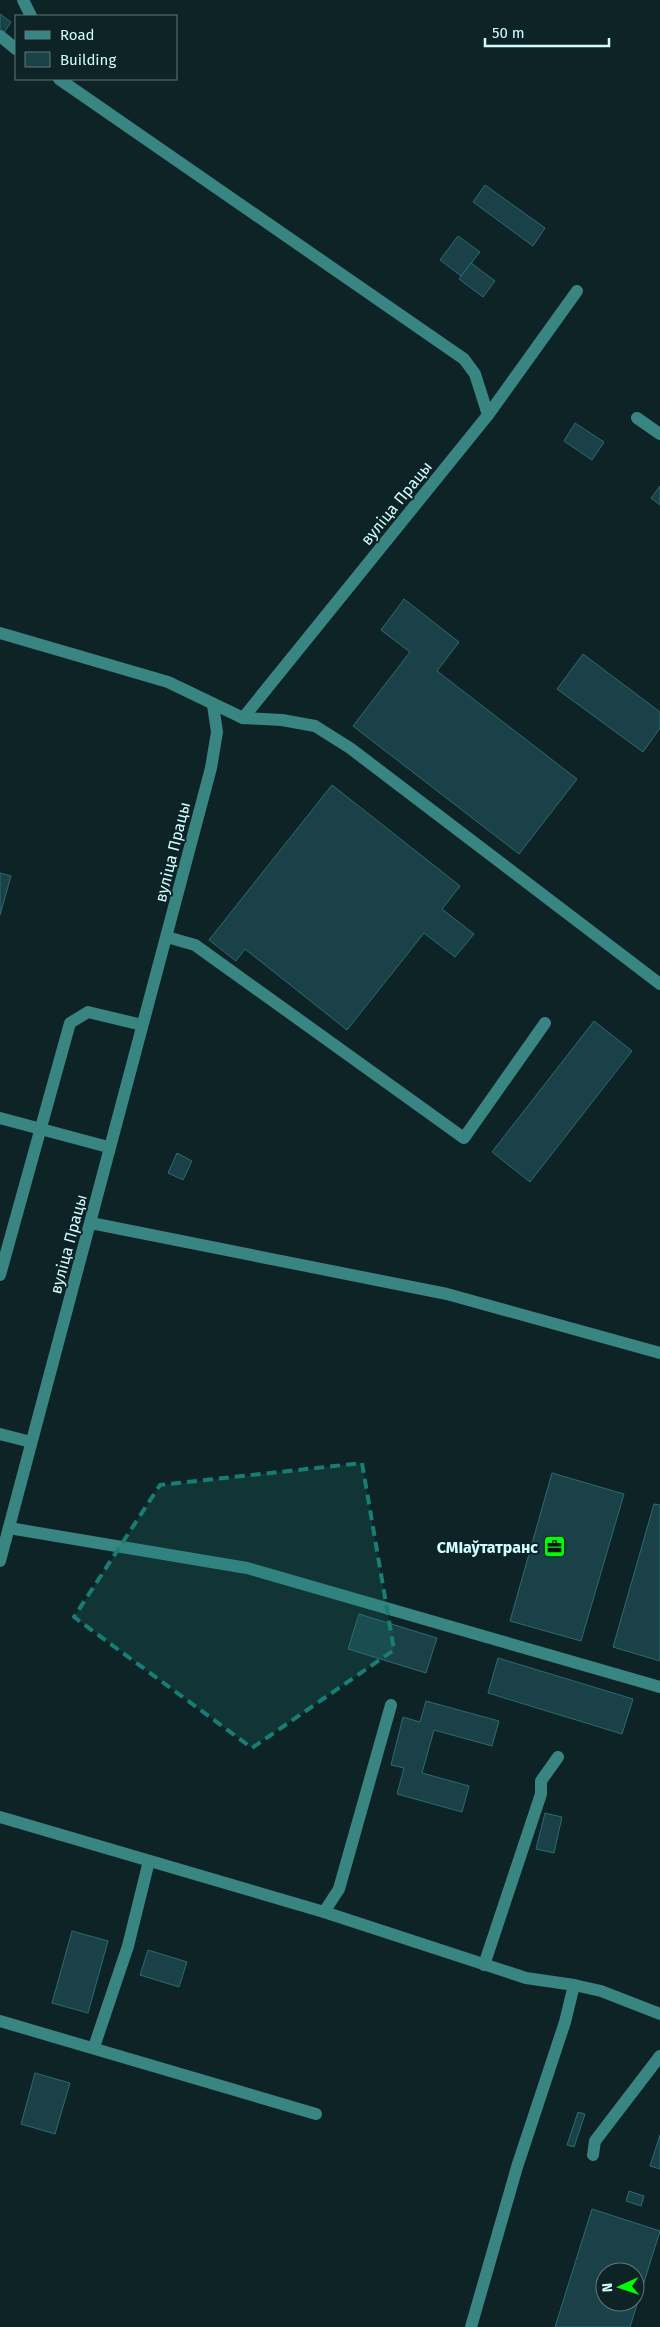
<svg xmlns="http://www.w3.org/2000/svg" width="660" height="2327" viewBox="0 0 660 2327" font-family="'Fira Sans',sans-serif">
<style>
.building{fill:#1a4147;stroke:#2b6b73;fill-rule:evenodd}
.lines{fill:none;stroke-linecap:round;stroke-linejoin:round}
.minor{stroke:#388582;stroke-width:12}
.marked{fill:#197d75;fill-opacity:0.2;stroke:#197d75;stroke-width:4;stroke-dasharray:10 6;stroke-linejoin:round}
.labels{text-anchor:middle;stroke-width:4;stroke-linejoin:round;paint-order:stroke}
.street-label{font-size:16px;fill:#d2fdff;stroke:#0e2325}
.poi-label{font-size:16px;font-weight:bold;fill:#d2fdff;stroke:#0e2325;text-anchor:end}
</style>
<rect width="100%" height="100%" fill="#0e2325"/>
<g class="building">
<polygon points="0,14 11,22 3,34 0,32"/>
<polygon points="485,185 545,228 533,246 473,202"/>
<polygon points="458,236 480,252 461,276 440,260"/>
<polygon points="471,263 495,281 483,297 459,279"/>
<polygon points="575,423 604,442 592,460 564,441"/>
<polygon points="660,486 660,505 651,498"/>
<polygon points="404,599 459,642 437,671 577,779 519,854 353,726 410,652 381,630"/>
<polygon points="583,654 660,712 660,728 643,752 557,689"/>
<polygon points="332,785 460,886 442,909 474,934 455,957 424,933 347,1030 245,949 236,961 209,940"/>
<polygon points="0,873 11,876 0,915"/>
<polygon points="594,1021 632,1051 530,1182 492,1152"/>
<polygon points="177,1153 192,1161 183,1180 168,1173"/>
<polygon points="552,1473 624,1494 581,1641 510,1621"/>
<polygon points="654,1504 660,1505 660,1661 613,1647"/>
<polygon points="359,1614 437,1638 426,1673 348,1649"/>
<polygon points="498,1658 633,1699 622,1734 488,1693"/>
<polygon points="426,1701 499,1721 492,1746 434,1730 422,1773 469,1786 462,1812 397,1794 404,1768 391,1765 403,1717 420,1722"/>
<polygon points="545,1813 562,1817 554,1853 536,1849"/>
<polygon points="72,1931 108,1941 88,2013 52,2003"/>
<polygon points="148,1950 187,1962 179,1987 140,1975"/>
<polygon points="35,2073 70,2083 55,2134 21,2124"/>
<polygon points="578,2112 585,2114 574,2147 567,2145"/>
<polygon points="660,2135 660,2169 650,2166"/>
<polygon points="629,2191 644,2196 641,2206 626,2201"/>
<path d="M592,2209L660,2231L630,2327H555ZM605,2272H635V2302H605Z"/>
</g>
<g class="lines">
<g class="minor">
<polyline points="23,0 31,16"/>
<polyline points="0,36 16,49"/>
<polyline points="59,79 464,359 475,374 488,415"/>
<polyline points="637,418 660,434"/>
<polyline points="0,633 168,682 243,718 488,415 577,291"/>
<polyline points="243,718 282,720 315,726 350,748 660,984"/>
<polyline points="167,937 195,945 464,1138 545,1023"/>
<polyline points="0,1118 108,1147"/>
<polyline points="91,1223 447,1294 660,1353"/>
<polyline points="0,1275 70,1023 88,1012 142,1025"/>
<polyline points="0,1434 31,1442"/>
<polyline points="9,1528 247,1568 660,1687"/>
<polyline points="0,1561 211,768 217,732 213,705"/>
<polyline points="0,1817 324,1912 526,1978 574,1985 565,2022 517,2167 471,2327"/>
<polyline points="324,1912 339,1889 391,1705"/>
<polyline points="484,1965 541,1794 541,1781 558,1757"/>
<polyline points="574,1985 601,1991 660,2014"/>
<polyline points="0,2021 316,2114"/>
<polyline points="94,2047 128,1946 149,1861"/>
<polyline points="593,2155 595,2141 660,2056"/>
</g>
</g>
<path class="marked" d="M362,1463L394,1650L252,1748L74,1617L160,1485Z"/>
<defs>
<symbol id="office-square" viewBox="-11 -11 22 22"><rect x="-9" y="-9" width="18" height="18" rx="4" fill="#00fd05" stroke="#0e2325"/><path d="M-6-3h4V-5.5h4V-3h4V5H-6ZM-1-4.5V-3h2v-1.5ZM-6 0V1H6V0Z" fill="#111"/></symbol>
</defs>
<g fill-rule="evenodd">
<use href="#office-square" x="542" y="1534" width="25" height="25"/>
</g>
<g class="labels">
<g class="street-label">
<text transform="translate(396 503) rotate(-51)" y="6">вуліца Працы</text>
<text transform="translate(172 852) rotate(-76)" y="6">вуліца Працы</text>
<text transform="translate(68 1244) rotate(-75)" y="6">вуліца Працы</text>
</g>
<g class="poi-label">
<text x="538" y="1553">СМІаўтатранс</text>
</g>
</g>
<rect x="15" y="15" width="162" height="65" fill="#0e2325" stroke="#5c7a7c"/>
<rect x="25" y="31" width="25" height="8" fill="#388582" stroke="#5c7a7c"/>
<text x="60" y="40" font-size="15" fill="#d2fdff">Road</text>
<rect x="25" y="52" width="25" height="15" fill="#1a4147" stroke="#5c7a7c"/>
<text x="60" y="65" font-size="15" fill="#d2fdff">Building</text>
<g transform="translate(620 2287) rotate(267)"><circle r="24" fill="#0e2325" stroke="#5c7a7c"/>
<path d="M0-4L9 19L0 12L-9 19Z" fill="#00fd05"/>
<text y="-8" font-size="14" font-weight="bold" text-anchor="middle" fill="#d2fdff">N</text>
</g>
<path d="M485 38v8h124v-8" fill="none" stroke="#d2fdff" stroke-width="2.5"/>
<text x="492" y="38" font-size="15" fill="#d2fdff" stroke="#0e2325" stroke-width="4" paint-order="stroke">50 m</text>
</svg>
